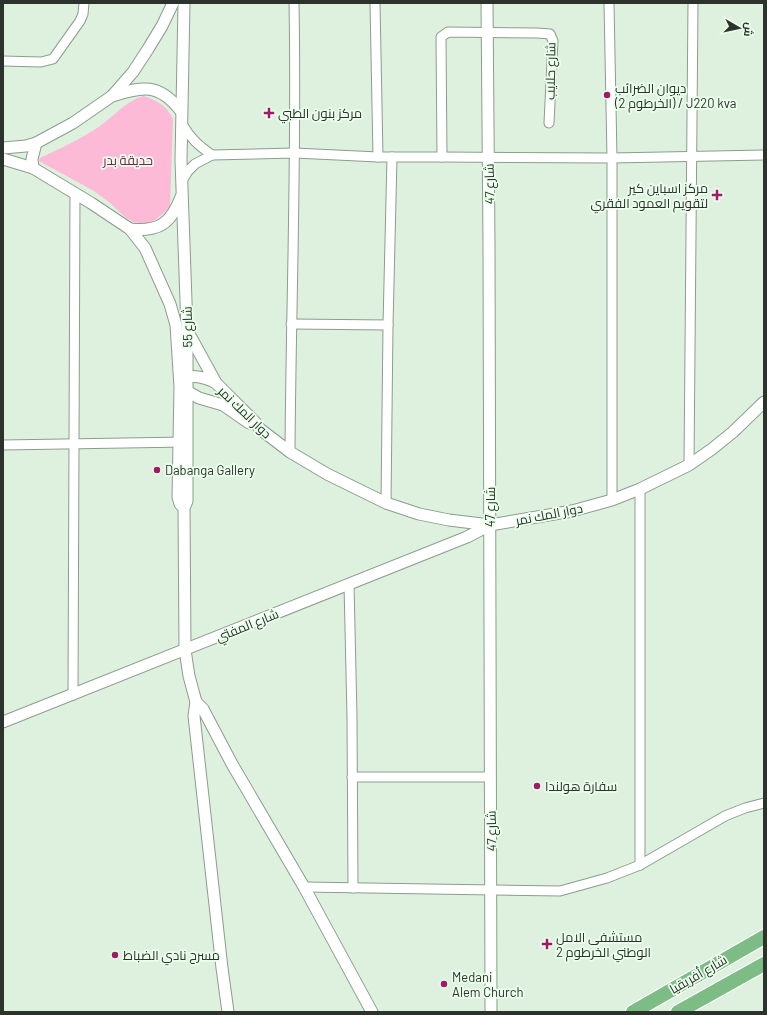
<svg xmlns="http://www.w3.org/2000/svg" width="767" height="1015" viewBox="0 0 767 1015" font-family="Barlow,Cairo,sans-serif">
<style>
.green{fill:#fcbad6}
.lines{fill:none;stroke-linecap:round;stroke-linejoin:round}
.minor-casing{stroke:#8b9d8d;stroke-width:11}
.tertiary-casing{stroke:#8b9d8d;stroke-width:13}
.trunk-casing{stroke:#fff;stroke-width:16}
.minor{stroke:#fff;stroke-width:9}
.tertiary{stroke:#fff;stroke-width:11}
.trunk{stroke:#7ebc86;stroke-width:14}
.poi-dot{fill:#a11a67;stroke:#ebfeec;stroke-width:1.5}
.labels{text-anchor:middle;stroke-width:3.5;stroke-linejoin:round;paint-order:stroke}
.street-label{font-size:13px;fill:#2b332c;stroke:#ebfeec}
.poi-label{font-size:13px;fill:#2b332c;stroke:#ebfeec;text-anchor:start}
.park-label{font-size:13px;fill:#7b2250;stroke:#ebfeec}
</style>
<rect width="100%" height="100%" fill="#def1df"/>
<path class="green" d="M143,96C157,100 167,106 173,119L170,208L155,220L146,224L133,222L125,217L110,203L94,191L39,161L40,158C61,148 81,139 100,126C114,116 126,101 143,96Z"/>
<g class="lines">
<defs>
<g id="minor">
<polyline points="375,3 378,157"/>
<polyline points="609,3 612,158 612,500"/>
<polyline points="3,61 41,62 53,59 80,21 83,14 84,3"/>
<path d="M182,124C190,138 199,146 212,155"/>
<polyline points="442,157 441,37 448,32 537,33 550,34 553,41 549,123"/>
<polyline points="182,181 188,171 195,164 212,155 295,153 378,157 442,157 612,158 764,155"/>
<polyline points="291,324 388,325"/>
<polyline points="3,445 186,442"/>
<path d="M290,452C291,302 297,153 294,3"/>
<polyline points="689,465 693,3"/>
<polyline points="386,503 388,325 392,157"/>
<polyline points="349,584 352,717 353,888"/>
<polyline points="73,695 75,193"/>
<polyline points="352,777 490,777"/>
<polyline points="640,865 640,489"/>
<polyline points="304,887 560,891 607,878 640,865 725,816 745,808 764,803"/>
</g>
<g id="tertiary">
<polyline points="184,3 181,160 187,329 187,501 184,508 185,650 189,676 196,702 194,716 222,968 228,1012"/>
<polyline points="487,3 489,246 491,1012"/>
<path d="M112,96C143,86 159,83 181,111"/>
<polyline points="3,148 26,146 36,143 73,123 112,96 133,72 148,49 162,26 173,3"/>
<polyline points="3,159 33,168 91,203 130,229 145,248 170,304 176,325 180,387 178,497 180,504 184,508"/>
<polyline points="33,168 32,159 36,143"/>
<path d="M130,229C158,232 171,224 181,197"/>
<polyline points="188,332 216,383"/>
<path d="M180,378C193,375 204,376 216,383L255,422L260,429L290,452L327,474L386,503L419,514L449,520L490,525L572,511L612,500L640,489L689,465L712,449L733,432L764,402"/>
<polyline points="183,389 199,398 223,405 249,423"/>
<polyline points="196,702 203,709 232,764 304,887 372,1012"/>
<polyline points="3,722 467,537 490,525"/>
</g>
<g id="trunk">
<polyline points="633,1012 764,937"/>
<polyline points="678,1012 764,964"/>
</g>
</defs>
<use href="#minor" class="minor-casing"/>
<use href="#tertiary" class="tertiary-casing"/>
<use href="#trunk" class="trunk-casing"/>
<use href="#minor" class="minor"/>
<use href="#tertiary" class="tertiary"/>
<use href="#trunk" class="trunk"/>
</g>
<g class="poi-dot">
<circle cx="607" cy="95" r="4"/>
<path d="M267 107h4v4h4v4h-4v4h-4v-4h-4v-4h4z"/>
<path d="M715 189h4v4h4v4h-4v4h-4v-4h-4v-4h4z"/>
<circle cx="157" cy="470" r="4"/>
<circle cx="537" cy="786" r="4"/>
<path d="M545 938h4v4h4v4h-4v4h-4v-4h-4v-4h4z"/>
<circle cx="115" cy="955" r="4"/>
<circle cx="444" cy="984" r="4"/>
</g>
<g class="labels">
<g class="street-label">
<text transform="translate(550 71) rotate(-89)" y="5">شارع حلايب</text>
<text transform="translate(489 184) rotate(-91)" y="5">شارع 47</text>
<text transform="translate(187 327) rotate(-91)" y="5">شارع 55</text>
<text transform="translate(245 412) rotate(44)" y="5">دوار المك نمر</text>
<text transform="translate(490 507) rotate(-90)" y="5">شارع 47</text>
<text transform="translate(549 514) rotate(-11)" y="5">دوار المك نمر</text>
<text transform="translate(247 625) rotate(-22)" y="5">شارع المفتي</text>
<text transform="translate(491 831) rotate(-91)" y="5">شارع 47</text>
<text transform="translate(698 974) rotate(-30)" y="5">شارع أفريقيا</text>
</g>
<g class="poi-label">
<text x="615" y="93">ديوان الضرائب<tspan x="615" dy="15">(الخرطوم 2) / J220 kva</tspan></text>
<text x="278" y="118">مركز بنون الطبي</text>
<text x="708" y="193" text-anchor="end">مركز اسباين كير<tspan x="708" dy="15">لتقويم العمود الفقري</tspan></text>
<text x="165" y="475">Dabanga Gallery</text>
<text x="545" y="791">سفارة هولندا</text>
<text x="556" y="942">مستشفى الامل<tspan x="556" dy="15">الوطني الخرطوم 2</tspan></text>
<text x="123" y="960">مسرح نادي الضباط</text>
<text x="452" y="982">Medani<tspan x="452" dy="15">Alem Church</tspan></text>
</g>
<g class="park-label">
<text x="128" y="165">حديقة بدر</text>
</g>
</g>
<rect width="767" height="1015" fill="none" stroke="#2b332c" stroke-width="8"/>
<g transform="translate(739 28) rotate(99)" stroke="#ebfeec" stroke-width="3" paint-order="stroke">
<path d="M0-3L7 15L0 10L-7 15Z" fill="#2b332c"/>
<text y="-6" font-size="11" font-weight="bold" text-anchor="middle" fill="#2b332c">ش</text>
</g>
</svg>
